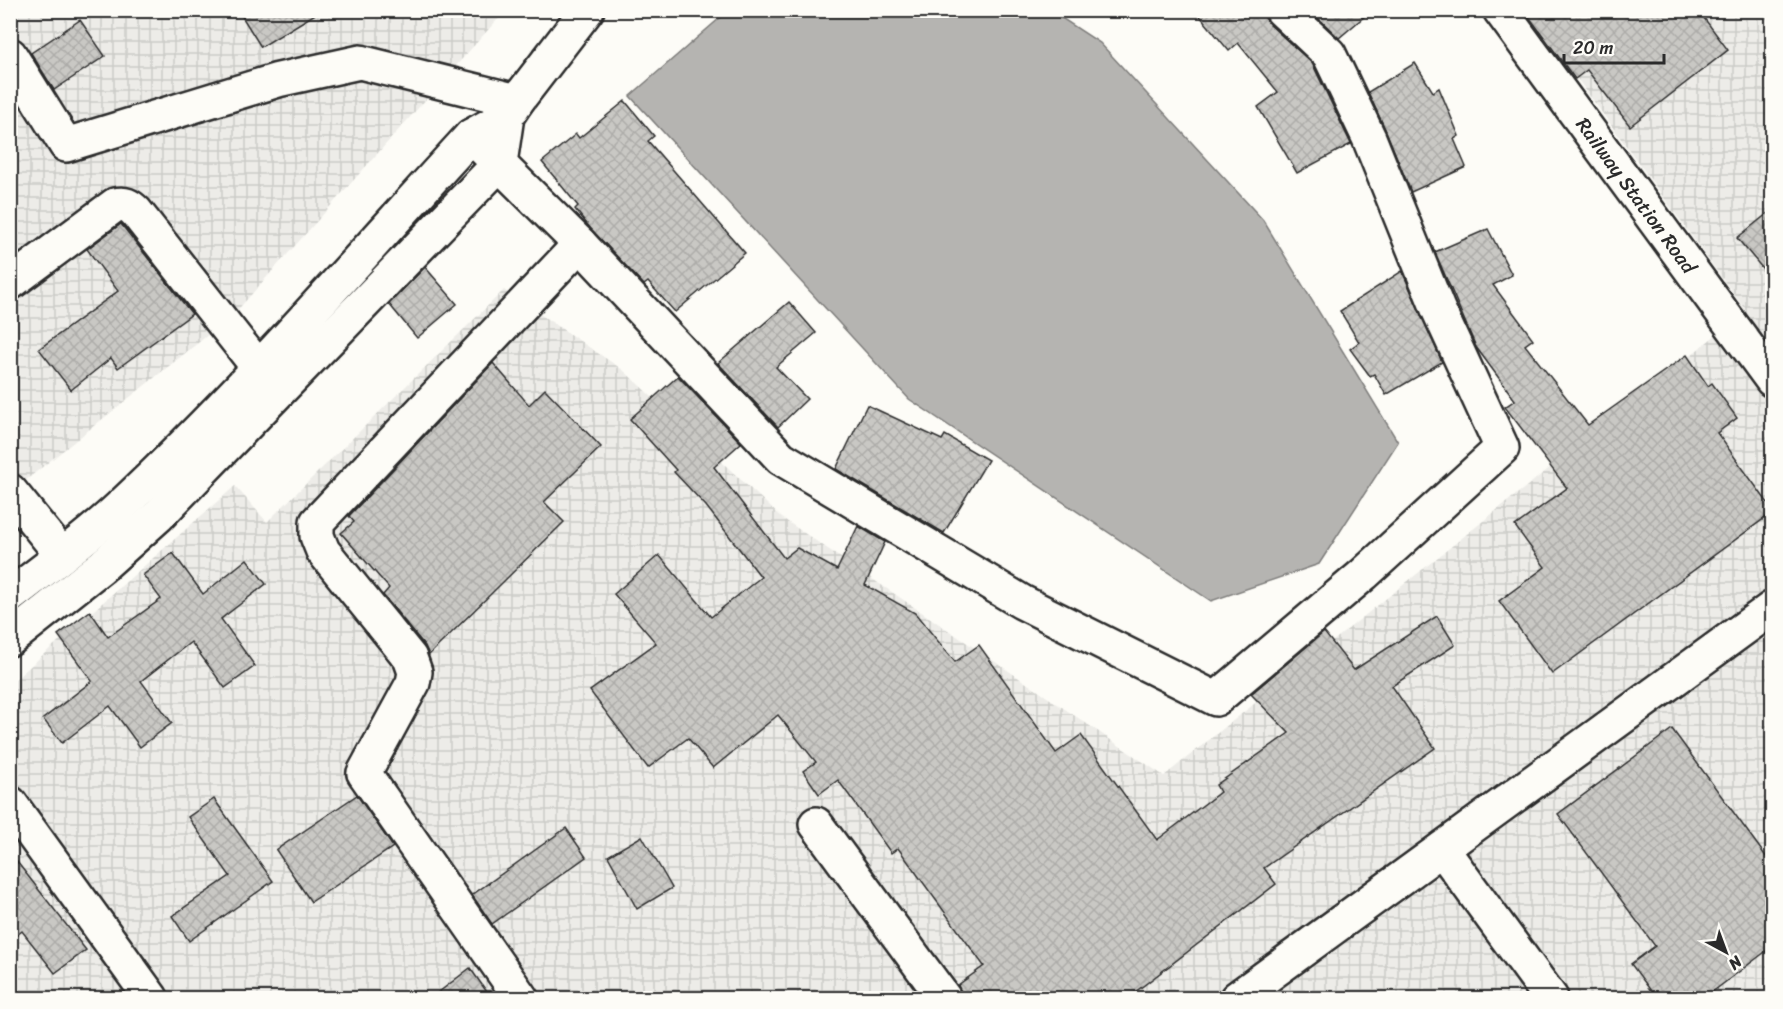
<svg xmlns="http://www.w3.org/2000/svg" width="1783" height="1009" viewBox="0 0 1783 1009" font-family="Sriracha,sans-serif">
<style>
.industrial{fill:url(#industrial-grid)}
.water{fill:#b5b4b1;stroke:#7e7d7b;stroke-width:1.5}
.building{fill:url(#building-cross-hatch);stroke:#2b2b2b;stroke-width:1.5}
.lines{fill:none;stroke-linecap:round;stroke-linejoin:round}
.minor-casing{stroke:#2b2b2b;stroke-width:38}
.major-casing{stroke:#2b2b2b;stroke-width:38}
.minor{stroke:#fdfcf7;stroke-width:33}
.major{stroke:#fdfcf7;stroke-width:33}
.labels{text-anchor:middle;stroke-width:6;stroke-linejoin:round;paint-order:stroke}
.street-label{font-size:20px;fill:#2b2b2b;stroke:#fdfcf7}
</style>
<defs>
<pattern id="industrial-grid" width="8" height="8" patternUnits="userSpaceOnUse" patternTransform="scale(1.5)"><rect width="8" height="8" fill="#edece8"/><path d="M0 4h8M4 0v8" fill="none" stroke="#cbcbc7"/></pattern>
<pattern id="building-cross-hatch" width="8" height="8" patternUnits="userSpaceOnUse" patternTransform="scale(1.5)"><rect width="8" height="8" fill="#c9c8c4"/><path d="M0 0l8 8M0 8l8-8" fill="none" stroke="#adaca9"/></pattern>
</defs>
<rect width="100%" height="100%" fill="#fdfcf7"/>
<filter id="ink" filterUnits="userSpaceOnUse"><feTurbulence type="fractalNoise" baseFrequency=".0167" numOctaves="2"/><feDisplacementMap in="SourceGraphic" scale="12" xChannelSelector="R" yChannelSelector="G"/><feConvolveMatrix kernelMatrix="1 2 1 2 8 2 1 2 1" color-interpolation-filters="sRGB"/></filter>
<g filter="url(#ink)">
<g class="industrial">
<polygon points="11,11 505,11 233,315 11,492"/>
<polygon points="1528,11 1772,11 1772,998 11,998 10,684 235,486 267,522 504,290 623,370 782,518 1164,776 1746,311"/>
</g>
<polygon class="water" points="728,11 1051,11 1100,43 1263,220 1398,442 1319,564 1211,601 909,399 630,96"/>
<g class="building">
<polygon points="238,10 322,10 261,47"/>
<polygon points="1195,10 1264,10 1264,16 1269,24 1312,63 1351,144 1297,173 1258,107 1278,92 1238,43 1229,51"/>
<polygon points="1310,10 1372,10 1339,38"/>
<polygon points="1524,10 1698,10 1728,50 1630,126 1587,70 1575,79"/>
<polygon points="80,20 105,56 54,90 31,53"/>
<polygon points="1415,63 1433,92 1439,88 1459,136 1454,139 1466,167 1411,192 1386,131 1368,92"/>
<polygon points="625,101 654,136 648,141 745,253 675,312 648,282 644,285 591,229 575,209 578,206 542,162 576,134 579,138"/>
<polygon points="1773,209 1773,281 1737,238"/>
<polygon points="121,224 192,314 118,368 111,358 71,390 39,349 118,291 87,249"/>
<polygon points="1488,229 1512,275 1493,285 1533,339 1525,345 1588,425 1687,355 1708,386 1712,383 1737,418 1717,433 1773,510 1773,512 1552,674 1499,601 1545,567 1515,526 1567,488 1505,407 1515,400 1476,347 1435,252"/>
<polygon points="425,267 457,304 417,338 389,304"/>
<polygon points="1402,271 1442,362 1386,395 1374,374 1370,376 1350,349 1359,342 1340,311"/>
<polygon points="789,302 816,333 776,367 807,399 778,427 718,363"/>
<polygon points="493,363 529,405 545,389 601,447 544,502 564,522 429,655 425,646 383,595 389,588 341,533 354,522 349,516"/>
<polygon points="678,376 741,443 714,467 784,558 797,548 837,570 858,526 885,542 865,585 915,613 955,662 979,645 1056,753 1081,735 1157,840 1220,792 1216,785 1289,733 1251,694 1324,632 1354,670 1437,616 1455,645 1392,686 1435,748 1264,868 1276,884 1126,999 962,999 958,985 984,966 898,848 891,853 838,780 819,794 803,771 816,762 778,715 713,768 688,738 648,768 590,691 656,643 614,594 659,555 711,617 761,577 706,506 674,472 676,470 630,419"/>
<polygon points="867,405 942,440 945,435 988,460 944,533 836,469"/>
<polygon points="173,553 203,594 247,559 266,584 221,619 255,666 225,688 191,642 141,681 172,723 140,747 110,706 62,743 43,719 92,681 58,635 90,611 108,637 161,599 143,575"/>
<polygon points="1672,729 1773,866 1773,946 1703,999 1657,999 1631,964 1655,946 1558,814"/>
<polygon points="357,795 393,847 311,902 276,850"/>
<polygon points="214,799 273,881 189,941 172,916 230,876 188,817"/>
<polygon points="566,828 586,857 492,924 472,895"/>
<polygon points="642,836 672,888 637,909 608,856"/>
<polygon points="10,853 86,950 55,973 22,931 10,941"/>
<polygon points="470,968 492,999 430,999"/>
</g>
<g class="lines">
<defs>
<g id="minor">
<path id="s1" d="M1500,10L1772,380"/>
<polyline points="10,55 66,145 278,80 360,62 517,101"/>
<polyline points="471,136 580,244 781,458 1022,602 1216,699 1364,574 1502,448 1438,309 1369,138 1329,54 1282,10"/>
<path d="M10,283L115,205C125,203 129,205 136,212L258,367"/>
<polyline points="10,491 62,555"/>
<polyline points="10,803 151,998"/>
<polyline points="816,824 944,998"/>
<polyline points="1442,849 1551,998"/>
<polyline points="521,998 364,773 413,683 415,672 410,658 323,551 317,536 317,522 580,244"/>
<polyline points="1237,998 1772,608"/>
</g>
<g id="major">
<path d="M10,596C47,567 86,539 120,507C244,391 356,261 471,136L507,116"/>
<polyline points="10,639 101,567 158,516 500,163 507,116 517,101 587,10"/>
</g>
</defs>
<use href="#minor" class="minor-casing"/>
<use href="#major" class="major-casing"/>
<use href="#minor" class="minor"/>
<use href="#major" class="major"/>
</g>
</g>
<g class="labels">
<g class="street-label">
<text dy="7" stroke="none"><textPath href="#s1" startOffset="230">Railway Station Road</textPath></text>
</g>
</g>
<rect width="1783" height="1009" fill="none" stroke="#fdfcf7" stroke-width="36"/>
<rect x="18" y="18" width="1747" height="973" fill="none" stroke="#2b2b2b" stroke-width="2" filter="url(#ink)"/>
<g transform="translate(1726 952) rotate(139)" stroke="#fdfcf7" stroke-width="4.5" paint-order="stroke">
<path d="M0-4.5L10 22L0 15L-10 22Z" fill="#2b2b2b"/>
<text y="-9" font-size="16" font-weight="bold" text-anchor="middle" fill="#2b2b2b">N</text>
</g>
<path d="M1564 54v9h100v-9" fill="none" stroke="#2b2b2b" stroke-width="3"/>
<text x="1573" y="54" font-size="18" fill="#2b2b2b" stroke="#fdfcf7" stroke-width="4.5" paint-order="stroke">20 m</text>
</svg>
